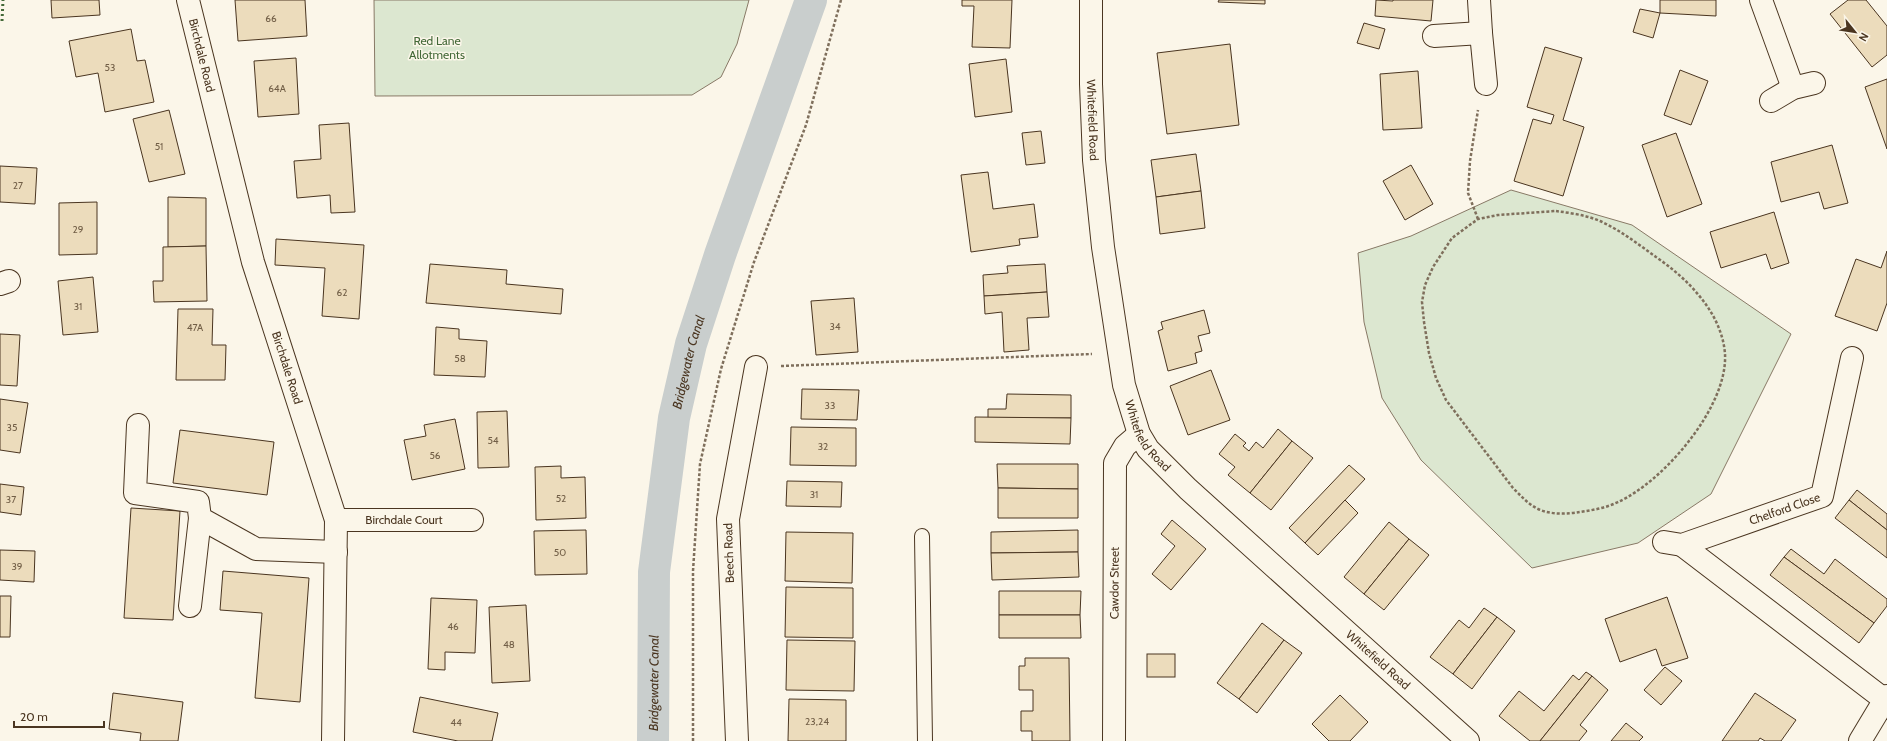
<svg xmlns="http://www.w3.org/2000/svg" width="1887" height="741" viewBox="0 0 1887 741" font-family="Cabin,sans-serif">
<style>
.green{fill:#dce7d0;stroke:#887966}
.lines{fill:none;stroke-linecap:round;stroke-linejoin:round}
.canal{stroke:#c9cecd;stroke-width:32}
.building{fill:#ecdcbc;stroke:#4a3520}
.service-casing{stroke:#4a3520;stroke-width:16}
.minor-casing{stroke:#4a3520;stroke-width:24}
.tertiary-casing{stroke:#4a3520;stroke-width:24}
.primary-casing{stroke:#4a3520;stroke-width:24}
.path{stroke:#7f6f5c;stroke-width:2.5;stroke-dasharray:3 2;stroke-linecap:butt}
.service{stroke:#fbf6e9;stroke-width:14}
.minor{stroke:#fbf6e9;stroke-width:22}
.tertiary{stroke:#fbf6e9;stroke-width:22}
.primary{stroke:#fbf6e9;stroke-width:22}
.hedge{stroke:#436837;stroke-width:3;stroke-dasharray:2 3;stroke-linecap:butt}
.labels{text-anchor:middle;stroke-width:3;stroke-linejoin:round;paint-order:stroke}
.number-label{font-size:10px;fill:#725f47}
.park-label{font-size:12px;fill:#436837;stroke:#fbf6e9}
.street-label{font-size:12px;fill:#4a3520;stroke:#fbf6e9}
.water-label{font-size:13px;font-style:italic;fill:#4a3520;stroke:#fbf6e9}
</style>
<rect width="100%" height="100%" fill="#fbf6e9"/>
<g class="green">
<polygon points="374,0 749,0 737,44 721,77 692,95 375,96"/>
<polygon points="1511,190 1632,225 1791,334 1711,494 1638,543 1532,568 1421,460 1382,398 1364,322 1358,253 1411,236"/>
</g>
<g class="lines">
<path class="canal" id="s1" d="M653,741L654,572L674,418L691,344L720,255L811,0"/>
</g>
<g class="building">
<polygon points="51,0 99,0 100,15 52,18"/>
<polygon points="235,0 305,0 307,36 238,41"/>
<polygon points="962,0 1012,0 1010,48 972,47 974,6 962,6"/>
<polygon points="1219,0 1265,0 1265,4 1218,2"/>
<polygon points="1376,0 1393,1 1393,0 1433,0 1431,21 1375,16"/>
<polygon points="1660,0 1716,0 1716,16 1660,13"/>
<polygon points="1848,0 1866,0 1887,26 1887,55 1872,67 1830,14"/>
<polygon points="1640,9 1660,13 1653,38 1633,32"/>
<polygon points="1364,23 1385,29 1379,49 1357,43"/>
<polygon points="131,29 137,61 145,60 154,102 105,112 98,73 76,77 69,41"/>
<polygon points="1230,44 1239,125 1167,134 1157,53"/>
<polygon points="1545,47 1582,58 1563,120 1584,127 1563,196 1514,181 1533,119 1551,124 1554,115 1527,107"/>
<polygon points="296,58 299,114 258,117 254,61"/>
<polygon points="1006,59 1012,112 975,117 969,64"/>
<polygon points="1680,70 1708,81 1691,125 1664,115"/>
<polygon points="1418,71 1422,128 1383,130 1380,74"/>
<polygon points="1887,79 1887,149 1865,87"/>
<polygon points="169,110 185,174 149,182 133,119"/>
<polygon points="349,123 355,212 331,213 330,195 297,198 294,161 321,159 319,125"/>
<polygon points="1041,131 1045,163 1026,165 1022,133"/>
<polygon points="1676,133 1702,204 1667,217 1642,145"/>
<polygon points="1832,145 1848,203 1824,209 1819,192 1781,202 1771,162"/>
<polygon points="1196,154 1201,191 1156,197 1151,160"/>
<polygon points="1411,165 1433,204 1405,220 1383,181"/>
<polygon points="0,166 37,168 35,204 0,202"/>
<polygon points="988,172 993,209 1034,204 1038,237 1019,239 1020,245 971,252 961,175"/>
<polygon points="1201,191 1205,228 1160,234 1156,197"/>
<polygon points="168,197 206,198 206,246 168,247"/>
<polygon points="97,202 97,254 59,255 59,203"/>
<polygon points="1774,212 1789,263 1771,269 1766,254 1721,268 1710,232"/>
<polygon points="276,239 364,245 359,319 322,316 325,268 275,265"/>
<polygon points="206,246 207,301 154,302 153,281 163,281 163,247"/>
<polygon points="1887,251 1887,303 1877,331 1835,316 1856,259 1881,268"/>
<polygon points="430,264 507,270 506,284 563,289 561,314 426,303"/>
<polygon points="1045,264 1047,292 984,296 983,275 1008,273 1007,266"/>
<polygon points="93,277 98,332 63,335 58,281"/>
<polygon points="1047,292 1049,317 1027,318 1029,350 1004,352 1002,312 985,314 984,296"/>
<polygon points="854,298 858,352 816,355 811,301"/>
<polygon points="178,309 213,309 212,345 226,345 225,380 176,380"/>
<polygon points="1204,310 1210,333 1198,336 1202,351 1195,353 1197,363 1168,371 1158,331 1163,329 1161,322"/>
<polygon points="436,327 459,329 459,339 487,341 485,377 434,375"/>
<polygon points="0,334 20,335 17,386 0,385"/>
<polygon points="1211,370 1230,420 1188,435 1170,386"/>
<polygon points="802,389 859,390 857,420 801,419"/>
<polygon points="1007,394 1071,395 1071,418 988,418 988,409 1006,409"/>
<polygon points="0,399 28,403 20,453 0,450"/>
<polygon points="507,411 509,467 478,468 477,412"/>
<polygon points="975,417 1071,418 1070,444 975,442"/>
<polygon points="455,419 465,469 412,480 404,440 426,436 424,425"/>
<polygon points="791,427 856,428 856,466 790,465"/>
<polygon points="1278,429 1292,441 1250,493 1228,475 1235,467 1219,454 1235,434 1246,443 1243,446 1249,451 1256,442 1263,448"/>
<polygon points="180,430 274,442 267,495 173,483"/>
<polygon points="1292,441 1313,458 1271,510 1250,493"/>
<polygon points="997,464 1078,464 1078,489 998,488"/>
<polygon points="1349,465 1365,479 1305,543 1289,528"/>
<polygon points="561,466 561,478 585,477 586,518 536,520 535,467"/>
<polygon points="787,481 842,482 841,507 786,506"/>
<polygon points="0,484 24,487 21,515 0,512"/>
<polygon points="998,488 1078,489 1078,518 998,518"/>
<polygon points="1857,490 1887,514 1887,530 1849,500"/>
<polygon points="1345,500 1358,513 1318,555 1305,543"/>
<polygon points="1849,500 1887,530 1887,558 1835,518"/>
<polygon points="131,508 180,511 173,620 124,618"/>
<polygon points="1172,520 1206,549 1171,590 1152,574 1175,546 1161,534"/>
<polygon points="1389,522 1409,539 1364,594 1344,577"/>
<polygon points="586,530 587,574 535,575 534,531"/>
<polygon points="1078,530 1078,552 991,553 991,532"/>
<polygon points="786,532 853,533 852,583 785,581"/>
<polygon points="1409,539 1429,555 1384,610 1364,594"/>
<polygon points="1791,549 1824,574 1835,559 1887,599 1887,606 1874,623 1784,557"/>
<polygon points="0,550 35,551 34,582 0,580"/>
<polygon points="1078,552 1079,577 992,580 991,553"/>
<polygon points="1784,557 1874,623 1859,643 1770,575"/>
<polygon points="223,571 309,578 300,702 255,698 262,613 220,610"/>
<polygon points="786,587 853,588 853,638 785,637"/>
<polygon points="999,591 1081,591 1080,615 999,615"/>
<polygon points="0,596 11,596 10,637 0,637"/>
<polygon points="1667,597 1688,658 1662,666 1656,649 1620,662 1605,619"/>
<polygon points="431,598 477,600 475,653 445,652 445,670 428,669"/>
<polygon points="526,605 530,681 492,683 489,607"/>
<polygon points="1484,608 1497,617 1453,674 1430,657 1459,620 1469,628"/>
<polygon points="999,615 1080,615 1081,638 999,638"/>
<polygon points="1497,617 1515,631 1472,689 1453,674"/>
<polygon points="1262,623 1284,640 1239,699 1217,683"/>
<polygon points="787,640 855,641 854,691 786,690"/>
<polygon points="1284,640 1302,653 1257,713 1239,699"/>
<rect x="1147" y="654" width="28" height="23"/>
<polygon points="1025,658 1069,658 1070,741 1032,741 1032,731 1021,731 1021,711 1033,711 1033,690 1019,690 1019,666 1025,666"/>
<polygon points="1665,667 1682,681 1661,705 1644,690"/>
<polygon points="1586,672 1592,676 1540,741 1530,741 1499,716 1519,691 1544,711 1573,675 1579,680"/>
<polygon points="1592,676 1608,690 1580,725 1587,731 1579,741 1540,741"/>
<polygon points="113,693 183,702 178,741 140,741 141,733 109,729"/>
<polygon points="1755,693 1796,720 1781,741 1765,741 1760,738 1758,741 1722,741"/>
<polygon points="1340,695 1368,722 1350,741 1329,741 1312,724"/>
<polygon points="420,697 498,713 492,741 458,741 413,732"/>
<polygon points="789,699 846,700 846,741 788,741"/>
<polygon points="1626,723 1643,737 1639,741 1611,741"/>
</g>
<g class="lines">
<defs>
<polyline id="service" points="922,536 925,741"/>
<g id="minor">
<path id="s2" d="M188,0L253,262L336,520L333,741"/>
<polyline points="1479,0 1481,33"/>
<polyline points="1761,0 1793,88"/>
<polyline points="1434,36 1481,33 1486,84"/>
<polyline points="1771,101 1793,88 1814,83"/>
<polyline points="0,284 9,281"/>
<polyline points="138,425 135,493 198,502 200,518 256,549 336,552"/>
<path id="s3" d="M336,520H472"/>
<path id="s4" d="M1664,542L1682,545L1822,496L1852,358"/>
<polyline points="1682,545 1885,700"/>
<polyline points="190,606 200,518"/>
<polyline points="737,741 728,519 756,367"/>
<path id="s5" d="M1114,741L1115,463L1125,446L1139,434"/>
</g>
<g id="tertiary">
<path id="s6" d="M1091,0V84L1094,160L1103,247L1124,385L1139,434L1148,449L1188,489L1468,741"/>
</g>
<polyline id="primary" points="1860,741 1887,696"/>
</defs>
<use href="#service" class="service-casing"/>
<use href="#minor" class="minor-casing"/>
<use href="#tertiary" class="tertiary-casing"/>
<use href="#primary" class="primary-casing"/>
<g class="path">
<path d="M1556,211C1570,213 1586,215 1600,221C1620,230 1638,244 1656,257C1688,279 1722,313 1725,354C1728,407 1663,482 1618,502C1606,508 1593,510 1580,512C1567,514 1551,515 1538,509C1528,504 1521,496 1513,488L1446,400L1436,378L1429,353L1424,322L1422,302L1425,285L1433,267L1452,238L1478,219L1498,215Z"/>
<polyline points="1478,219 1468,193 1470,161 1478,110"/>
<polyline points="781,366 1092,354"/>
<polyline points="693,741 693,571 700,464 721,369 754,262 806,125 841,0"/>
</g>
<use href="#service" class="service"/>
<use href="#minor" class="minor"/>
<use href="#tertiary" class="tertiary"/>
<use href="#primary" class="primary"/>
<polyline class="hedge" points="2,21 3,0"/>
</g>
<g class="labels">
<g class="number-label">
<text x="271" y="22">66</text>
<text x="110" y="71">53</text>
<text x="277" y="92">64A</text>
<text x="159" y="150">51</text>
<text x="18" y="189">27</text>
<text x="78" y="233">29</text>
<text x="342" y="296">62</text>
<text x="78" y="310">31</text>
<text x="835" y="330">34</text>
<text x="195" y="331">47A</text>
<text x="460" y="362">58</text>
<text x="830" y="409">33</text>
<text x="12" y="431">35</text>
<text x="493" y="444">54</text>
<text x="823" y="450">32</text>
<text x="435" y="459">56</text>
<text x="814" y="498">31</text>
<text x="561" y="502">52</text>
<text x="11" y="503">37</text>
<text x="560" y="556">50</text>
<text x="17" y="570">39</text>
<text x="453" y="630">46</text>
<text x="509" y="648">48</text>
<text x="817" y="725">23,24</text>
<text x="456" y="726">44</text>
</g>
<g class="park-label">
<text x="437" y="45">Red Lane<tspan x="437" dy="14">Allotments</tspan></text>
</g>
<g class="street-label">
<text dy="4" stroke="none"><textPath href="#s2" startOffset="57">Birchdale Road</textPath></text>
<text dy="4" stroke="none"><textPath href="#s6" startOffset="120">Whitefield Road</textPath></text>
<text dy="4" stroke="none"><textPath href="#s2" startOffset="381">Birchdale Road</textPath></text>
<text dy="4" stroke="none"><textPath href="#s6" startOffset="444">Whitefield Road</textPath></text>
<text dy="4" stroke="none"><textPath href="#s4" startOffset="127">Chelford Close</textPath></text>
<text dy="4" stroke="none"><textPath href="#s3" startOffset="68">Birchdale Court</textPath></text>
<text transform="translate(729 553) rotate(-92)" y="4">Beech Road</text>
<text dy="4" stroke="none"><textPath href="#s5" startOffset="158">Cawdor Street</textPath></text>
<text dy="4" stroke="none"><textPath href="#s6" startOffset="768">Whitefield Road</textPath></text>
</g>
<g class="water-label">
<text dy="5" stroke="none"><textPath href="#s1" startOffset="382">Bridgewater Canal</textPath></text>
<text dy="5" stroke="none"><textPath href="#s1" startOffset="58">Bridgewater Canal</textPath></text>
</g>
</g>
<g transform="translate(1855 32) rotate(120)" stroke="#fbf6e9" stroke-width="3" paint-order="stroke">
<path d="M0-3L7 15L0 10L-7 15Z" fill="#4a3520"/>
<text y="-6" font-size="11" font-weight="bold" text-anchor="middle" fill="#4a3520">N</text>
</g>
<path d="M14 721v6h90v-6" fill="none" stroke="#4a3520" stroke-width="2"/>
<text x="20" y="721" font-size="12" fill="#4a3520" stroke="#fbf6e9" stroke-width="3" paint-order="stroke">20 m</text>
</svg>
